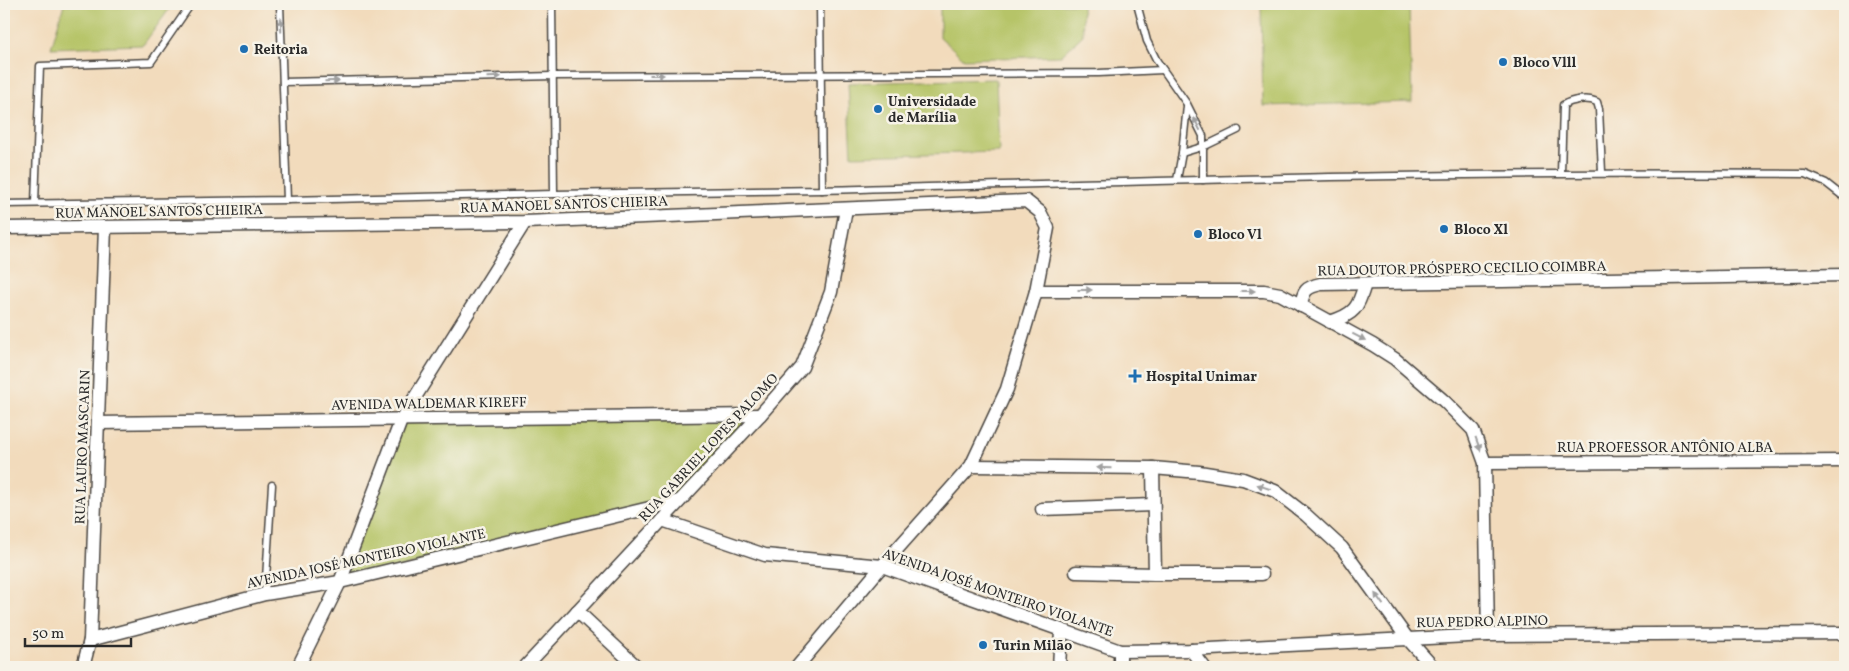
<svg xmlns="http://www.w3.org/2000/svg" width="1849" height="671" viewBox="0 0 1849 671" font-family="Vollkorn,serif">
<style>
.green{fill:#b6c467;stroke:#707849}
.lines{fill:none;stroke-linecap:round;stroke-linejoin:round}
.lane-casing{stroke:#494541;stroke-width:9}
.street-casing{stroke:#494541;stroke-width:15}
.lane{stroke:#fff;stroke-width:6}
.street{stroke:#fff;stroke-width:12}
.oneway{fill:#a0a0a0}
.poi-dot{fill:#1f6fb2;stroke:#f7f3e8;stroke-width:2}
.labels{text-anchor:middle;stroke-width:5;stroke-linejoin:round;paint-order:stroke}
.poi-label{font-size:14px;font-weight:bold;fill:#2b2b2b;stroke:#f7f3e8;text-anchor:start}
.street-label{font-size:14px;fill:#2b2b2b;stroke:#f7f3e8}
</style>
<rect width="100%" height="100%" fill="#f7f3e8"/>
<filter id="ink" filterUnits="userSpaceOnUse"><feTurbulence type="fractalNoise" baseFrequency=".02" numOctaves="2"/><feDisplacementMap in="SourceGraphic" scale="10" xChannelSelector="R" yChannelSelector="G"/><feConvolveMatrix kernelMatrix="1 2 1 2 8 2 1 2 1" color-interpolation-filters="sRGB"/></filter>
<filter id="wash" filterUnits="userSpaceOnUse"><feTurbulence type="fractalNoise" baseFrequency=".0096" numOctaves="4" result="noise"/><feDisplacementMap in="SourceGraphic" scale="20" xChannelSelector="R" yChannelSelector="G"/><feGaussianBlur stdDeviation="1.12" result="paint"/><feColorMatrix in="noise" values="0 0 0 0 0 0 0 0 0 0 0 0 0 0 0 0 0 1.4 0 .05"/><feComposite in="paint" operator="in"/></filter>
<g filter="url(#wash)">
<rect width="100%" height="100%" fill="#f2dbbc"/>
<g class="green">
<polygon points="64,4 173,4 143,45 51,48"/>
<polygon points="940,4 1082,4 1083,35 1061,56 964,59 940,37"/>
<polygon points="1261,4 1409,4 1412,102 1263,106"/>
<polygon points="996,79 999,152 852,156 848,83"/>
<polygon points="760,415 679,501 340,582 402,418"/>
</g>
</g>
<g filter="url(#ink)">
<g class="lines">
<defs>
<g id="lane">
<polyline points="552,4 554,194"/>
<polyline points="1137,4 1147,41 1157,61 1187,104 1203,136 1203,180"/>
<polyline points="283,82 553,76 1099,73 1163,70"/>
<polyline points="1182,153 1205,146 1238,130"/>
<path d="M1561,173L1563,105C1572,100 1587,97 1597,102L1599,109L1602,172"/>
<polyline points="1177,180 1182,153 1187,106"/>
<path d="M822,190C1150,181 1477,171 1805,174L1826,183L1845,198"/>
<polyline points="287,200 554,194 822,190 820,4"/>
<polyline points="35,203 40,66 151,62 191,4"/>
<polyline points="4,204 287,200 280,4"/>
<polyline points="265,594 272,485"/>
</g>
<g id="street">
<polyline points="4,228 525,222 1026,201 1040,212 1048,228 1036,291 1007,389 971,466 882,566 797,667"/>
<polyline points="1036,291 1264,291 1280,294 1373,345 1395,359 1444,401 1473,430 1485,463 1488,635"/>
<path d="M1301,306C1303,291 1306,287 1321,284L1845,275"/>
<path d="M1330,322C1355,314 1358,308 1365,284"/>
<polyline points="98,423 760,415"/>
<polyline points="1485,463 1845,461"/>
<polyline points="971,466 1153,468 1199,472 1243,479 1275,491 1306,515 1342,548 1407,638 1433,667"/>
<polyline points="1153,468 1155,574"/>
<polyline points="1042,509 1153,505"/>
<polyline points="662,520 765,555 882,566 1120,651 1191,650 1488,635 1845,633"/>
<polyline points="1076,572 1155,574 1262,574"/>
<polyline points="577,611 637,667"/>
<polyline points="90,640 265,594 340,582 679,501"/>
<polyline points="1191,650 1204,667"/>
<polyline points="1120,651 1120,667"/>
<polyline points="83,667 90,640 105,227"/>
<polyline points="298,667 340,582 402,418 525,222"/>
<polyline points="525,667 760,415 802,367 831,292 846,209"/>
<polyline points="1059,667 1061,631"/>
</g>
</defs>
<use href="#lane" class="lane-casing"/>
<use href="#street" class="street-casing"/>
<use href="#lane" class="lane"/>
<use href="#street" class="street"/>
</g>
<defs><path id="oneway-solid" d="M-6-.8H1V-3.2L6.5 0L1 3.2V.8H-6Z" transform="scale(1.25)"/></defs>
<g class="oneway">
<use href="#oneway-solid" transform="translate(281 25) rotate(-92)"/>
<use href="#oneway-solid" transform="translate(657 75)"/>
<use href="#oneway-solid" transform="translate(494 77) rotate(-1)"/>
<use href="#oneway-solid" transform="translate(332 81) rotate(-1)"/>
<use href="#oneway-solid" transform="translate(1197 124) rotate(-117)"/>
<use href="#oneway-solid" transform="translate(1085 290)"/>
<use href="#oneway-solid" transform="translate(1248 291)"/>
<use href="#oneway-solid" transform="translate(1359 337) rotate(27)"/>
<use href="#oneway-solid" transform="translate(1478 444) rotate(70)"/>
<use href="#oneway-solid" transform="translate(1104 468) rotate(-179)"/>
<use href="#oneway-solid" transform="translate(1264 487) rotate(-161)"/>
<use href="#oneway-solid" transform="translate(1379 599) rotate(-126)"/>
</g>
</g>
<g class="poi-dot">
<circle cx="244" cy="49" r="5"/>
<circle cx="1503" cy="62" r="5"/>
<circle cx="878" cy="109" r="5"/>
<circle cx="1444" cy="229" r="5"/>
<circle cx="1198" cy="234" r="5"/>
<path d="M1132.5 368.5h5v5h5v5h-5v5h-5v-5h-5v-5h5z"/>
<circle cx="983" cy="645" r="5"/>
</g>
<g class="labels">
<g class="poi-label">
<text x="254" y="54">Reitoria</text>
<text x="1513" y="67">Bloco Vlll</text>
<text x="888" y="106">Universidade<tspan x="888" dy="16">de Marília</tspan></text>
<text x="1454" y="234">Bloco Xl</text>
<text x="1208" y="239">Bloco Vl</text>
<text x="1146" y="381">Hospital Unimar</text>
<text x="993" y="650">Turin Milão</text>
</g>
<g class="street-label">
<text transform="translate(564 204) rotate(-2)" y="5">RUA MANOEL SANTOS CHIEIRA</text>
<text transform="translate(159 211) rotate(-1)" y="5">RUA MANOEL SANTOS CHIEIRA</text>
<text transform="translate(1462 268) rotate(-1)" y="5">RUA DOUTOR PRÓSPERO CECILIO COIMBRA</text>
<text transform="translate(429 403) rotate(-1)" y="5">AVENIDA WALDEMAR KIREFF</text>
<text transform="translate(82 447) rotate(-88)" y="5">RUA LAURO MASCARIN</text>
<text transform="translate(708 447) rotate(-47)" y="5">RUA GABRIEL LOPES PALOMO</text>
<text x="1665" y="452">RUA PROFESSOR ANTÔNIO ALBA</text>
<text transform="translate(366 558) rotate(-12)" y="5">AVENIDA JOSÉ MONTEIRO VIOLANTE</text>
<text transform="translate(998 592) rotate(19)" y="5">AVENIDA JOSÉ MONTEIRO VIOLANTE</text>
<text transform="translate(1482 621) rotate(-1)" y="5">RUA PEDRO ALPINO</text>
</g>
</g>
<rect width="1849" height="671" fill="none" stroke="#f7f3e8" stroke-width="20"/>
<path d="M25 638v8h106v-8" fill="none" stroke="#2b2b2b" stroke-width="2.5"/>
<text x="32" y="638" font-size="15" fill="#2b2b2b" stroke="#f7f3e8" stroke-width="4" paint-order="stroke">50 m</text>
</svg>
